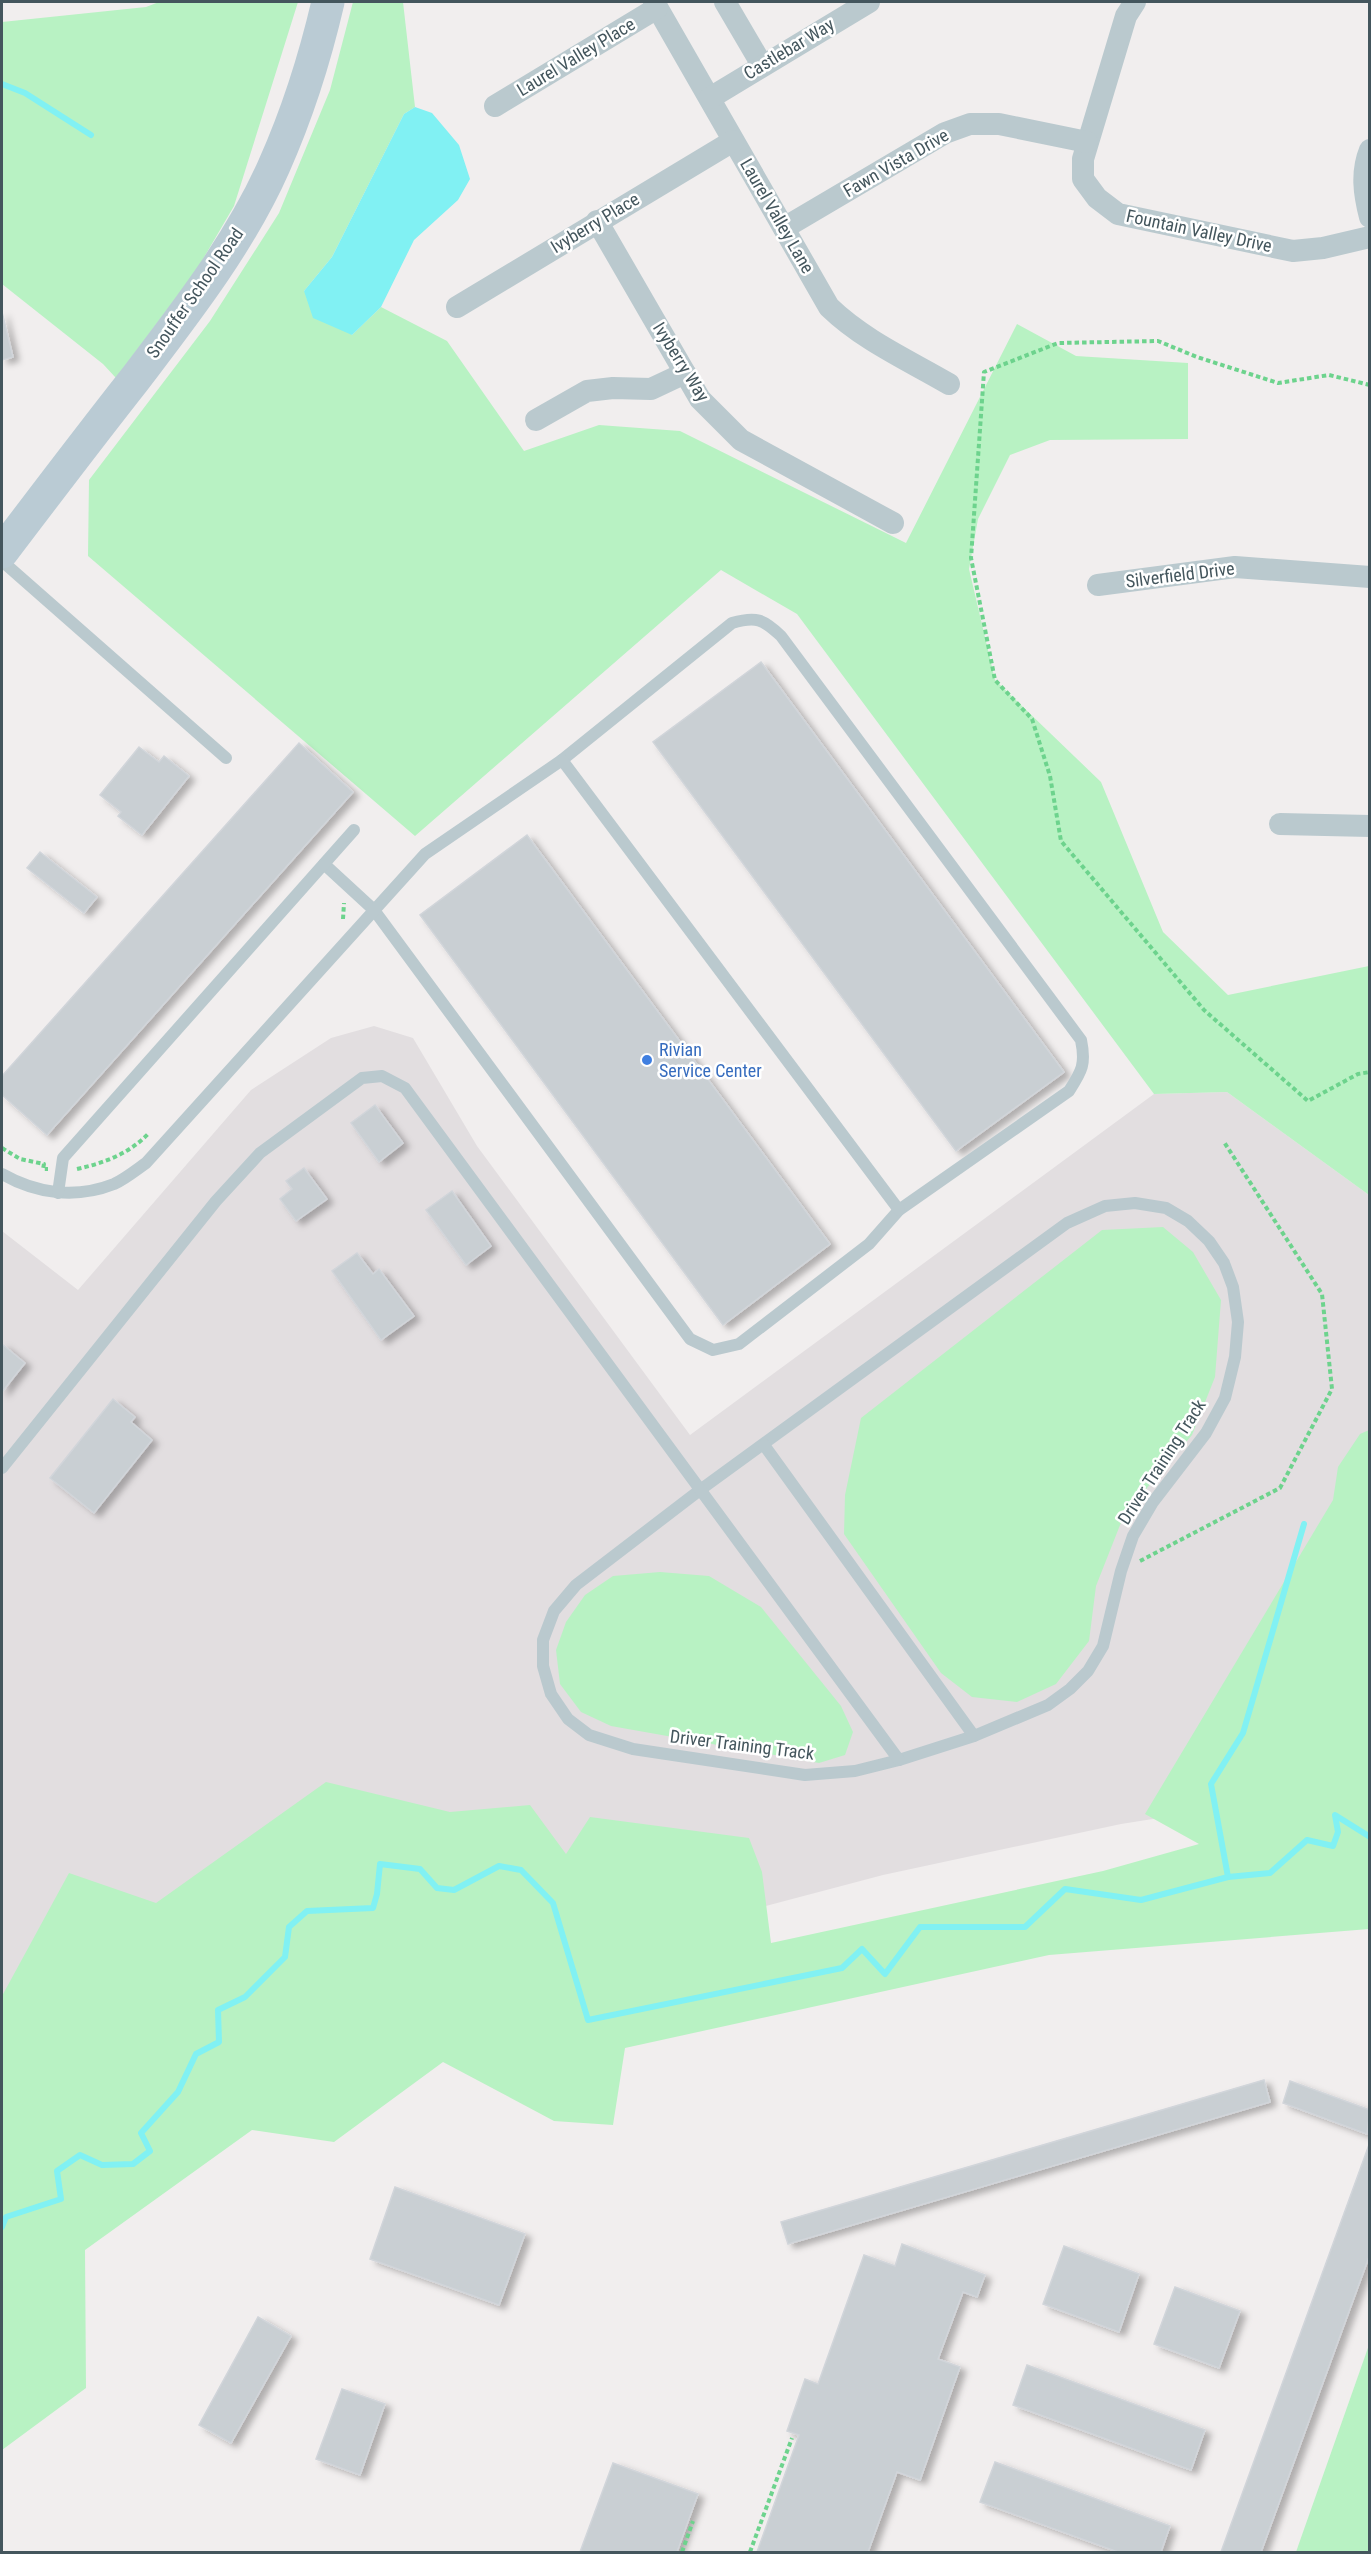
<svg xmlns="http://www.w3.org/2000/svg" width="1371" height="2554" viewBox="0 0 1371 2554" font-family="'Roboto Condensed',sans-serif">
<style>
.education{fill:#e2dee0}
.green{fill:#b8f2c3}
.water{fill:#81f1f3}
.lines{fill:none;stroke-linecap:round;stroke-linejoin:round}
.stream{stroke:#81f1f3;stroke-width:6}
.building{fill:#c9cfd3;stroke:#d1d5da;stroke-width:1.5;filter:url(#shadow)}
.path{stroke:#6dd38d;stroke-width:4;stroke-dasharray:4.5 3;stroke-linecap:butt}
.service{stroke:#bac9ce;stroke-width:12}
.minor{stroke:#bac9ce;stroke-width:22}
.secondary{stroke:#bacbd4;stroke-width:33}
.shop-dot{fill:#3f7fe0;stroke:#fff;stroke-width:2}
.labels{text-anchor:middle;stroke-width:5;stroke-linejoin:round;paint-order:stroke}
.street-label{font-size:18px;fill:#44565d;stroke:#fff}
.shop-label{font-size:18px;fill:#366cbe;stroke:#fff;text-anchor:start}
</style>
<defs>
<filter id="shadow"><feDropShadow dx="6" dy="4" stdDeviation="3" flood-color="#0004"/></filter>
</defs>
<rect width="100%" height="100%" fill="#f1eeee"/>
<polygon class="education" points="374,1026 413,1038 477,1146 690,1435 1154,1094 1227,1092 1369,1195 1369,1785 1121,1824 883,1875 117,2078 2,2180 2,1231 78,1290 251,1090 331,1038"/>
<g class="green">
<polygon points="159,2 298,2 234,206 196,271 116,378 103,364 2,284 2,22 146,7"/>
<polygon points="353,2 403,2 415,107 404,114 332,257 304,291 352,335 381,307 447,341 524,451 599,425 680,431 906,543 1017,324 1076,356 1188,363 1188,439 1050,440 1010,455 978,519 969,569 995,680 1101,782 1163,932 1228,995 1369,966 1369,1195 1227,1092 1154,1094 797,614 721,570 415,836 88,556 89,480 210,321 279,213 330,90"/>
<polygon points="1163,1227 1193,1252 1221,1300 1215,1377 1192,1435 1124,1515 1096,1586 1089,1641 1056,1684 1017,1702 972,1697 941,1673 844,1534 845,1495 861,1418 1102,1230"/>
<polygon points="1369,1430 1369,1929 1049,1955 625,2048 613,2125 554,2121 443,2062 334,2142 252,2130 85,2250 86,2388 2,2450 2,1996 69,1873 156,1903 326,1782 450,1812 530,1805 566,1854 590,1817 749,1838 762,1872 771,1943 1103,1871 1199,1844 1145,1814 1333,1500 1338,1467 1360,1434"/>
<polygon points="660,1572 709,1576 761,1607 841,1706 853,1732 845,1755 819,1763 611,1726 581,1712 560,1684 556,1650 566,1622 585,1595 613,1576"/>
<polygon points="1369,2345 1369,2552 1296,2552"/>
</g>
<polygon class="water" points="415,107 432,113 459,145 470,179 458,200 414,240 381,307 352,335 313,318 304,291 332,257 404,114"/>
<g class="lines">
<g class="stream">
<polyline points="2,84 25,93 91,135"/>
<polyline points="1228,1877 1211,1784 1243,1733 1304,1524"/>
<polyline points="2,2227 6,2217 61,2199 57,2171 80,2155 102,2165 133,2164 150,2151 141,2133 178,2092 196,2054 219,2042 218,2010 245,1997 285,1957 289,1927 307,1911 373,1908 377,1894 380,1864 420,1869 437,1888 454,1890 499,1866 521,1870 553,1903 588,2020 842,1968 862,1949 885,1974 920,1927 1025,1927 1065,1889 1141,1900 1228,1877 1270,1873 1307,1840 1333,1846 1338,1832 1335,1815 1370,1837"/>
</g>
</g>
<g class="building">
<polygon points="2,312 13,357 2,360"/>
<polygon points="761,662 1064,1072 956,1151 653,742"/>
<polygon points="299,743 353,792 47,1135 2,1095 2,1076"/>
<polygon points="139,747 159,762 164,756 189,776 142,835 118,816 121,812 100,795"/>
<polygon points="527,835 830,1244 723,1325 420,915"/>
<polygon points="40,852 97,897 84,913 27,868"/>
<polygon points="375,1105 403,1143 379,1162 351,1123"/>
<polygon points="304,1168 327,1199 296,1221 280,1199 292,1189 286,1181"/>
<polygon points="452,1191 491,1246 466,1265 426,1210"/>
<polygon points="357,1253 373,1274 379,1269 414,1316 381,1340 332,1271"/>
<polygon points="2,1344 25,1363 2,1392"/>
<polygon points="113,1399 135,1417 131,1422 152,1440 94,1513 50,1478"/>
<polygon points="1264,2080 1270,2102 788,2244 781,2222"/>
<polygon points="1290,2081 1370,2110 1367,2134 1283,2103"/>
<polygon points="1370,2142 1370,2254 1261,2552 1221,2552"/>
<polygon points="395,2187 525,2234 499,2305 370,2259"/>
<polygon points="902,2244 985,2275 977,2297 963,2292 938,2359 960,2367 920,2480 897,2472 868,2552 757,2552 799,2435 787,2431 805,2379 818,2384 864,2255 895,2266"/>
<polygon points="1064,2246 1139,2274 1119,2332 1043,2304"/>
<polygon points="1175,2287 1240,2311 1219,2368 1154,2344"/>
<polygon points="258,2317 291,2336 231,2443 199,2425"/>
<polygon points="1027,2365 1205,2430 1191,2470 1013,2405"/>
<polygon points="342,2389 385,2404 360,2475 316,2459"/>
<polygon points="995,2462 1170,2526 1161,2552 1118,2552 980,2502"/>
<polygon points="613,2463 698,2494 677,2552 580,2552"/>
</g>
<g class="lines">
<g class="path">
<polyline points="1370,385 1329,375 1278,383 1197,357 1158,341 1058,343 984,372 971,558 995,680 1032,719 1050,776 1061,841 1204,1010 1308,1101 1358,1074 1370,1072"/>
<polyline points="343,919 344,903"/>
<polyline points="2,1148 20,1159 44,1164 43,1169 48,1169"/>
<path d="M77,1169C104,1163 129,1154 149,1133"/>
<polyline points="1140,1561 1280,1488 1332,1389 1322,1294 1224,1142"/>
<polyline points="682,2552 693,2521"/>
<polyline points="750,2552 792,2438"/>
</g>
<g class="service">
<polyline points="2,561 226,758"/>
<path d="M324,864L374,910L690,1339L713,1350L739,1344L869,1244L899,1210L1069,1091C1082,1071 1086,1064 1081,1040L781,636C763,619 756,616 732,623L562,760"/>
<path d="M2,1174C37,1194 76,1199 114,1184C125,1179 136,1170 146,1163L425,854L562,760L899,1210"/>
<polyline points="58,1193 63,1158 354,830"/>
<polygon points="1135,1203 1166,1208 1188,1221 1209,1241 1224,1263 1233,1287 1238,1322 1235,1357 1225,1398 1206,1433 1153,1502 1133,1536 1121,1571 1103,1646 1088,1671 1070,1689 1048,1705 974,1736 899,1760 855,1771 805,1775 633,1749 589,1735 568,1719 551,1694 543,1666 543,1640 554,1611 576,1585 700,1490 1067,1223 1105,1206"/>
<polyline points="764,1445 974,1736"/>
<polyline points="2,1468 216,1201 260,1153 362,1078 382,1076 405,1088 899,1760"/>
</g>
<g class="minor">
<path d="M654,2L829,307C863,340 908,360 949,384"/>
<polyline points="725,2 762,65"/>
<polyline points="1135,2 1126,16 1083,159 1083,179 1097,198 1118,214 1293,251 1323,248 1370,237"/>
<polyline points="710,98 869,2"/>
<polyline points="495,106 657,8"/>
<path d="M1370,150C1361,172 1364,194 1370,217"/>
<polyline points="597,221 700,399 741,440 893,523"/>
<polyline points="784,228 945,133 970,124 999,124 1087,142"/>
<polyline points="457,307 733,141"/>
<polyline points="536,420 587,391 613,388 651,389 685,373"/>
<polyline points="1098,585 1235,567 1370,577"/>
<polyline points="1280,824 1370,826"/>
</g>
<path class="secondary" d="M2,552C46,494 90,436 135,379C186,312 240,243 274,166C298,112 315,58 328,2"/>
</g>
<circle class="shop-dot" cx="647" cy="1060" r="6"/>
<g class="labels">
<g class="street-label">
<text transform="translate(789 49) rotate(-31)" y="6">Castlebar Way</text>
<text transform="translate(576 57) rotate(-31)" y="6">Laurel Valley Place</text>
<text transform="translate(896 163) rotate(-30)" y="6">Fawn Vista Drive</text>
<text transform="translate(777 216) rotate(60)" y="6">Laurel Valley Lane</text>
<text transform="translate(595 223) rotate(-31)" y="6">Ivyberry Place</text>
<text transform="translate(1199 231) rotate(12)" y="6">Fountain Valley Drive</text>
<text transform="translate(195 293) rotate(-55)" y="6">Snouffer School Road</text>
<text transform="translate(681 362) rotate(58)" y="6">Ivyberry Way</text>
<text transform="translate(1180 575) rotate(-7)" y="6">Silverfield Drive</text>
<text transform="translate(1162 1462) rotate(-57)" y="6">Driver Training Track</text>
<text transform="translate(742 1745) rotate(7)" y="6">Driver Training Track</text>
</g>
<g class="shop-label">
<text x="659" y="1056">Rivian<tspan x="659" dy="21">Service Center</tspan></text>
</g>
</g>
<rect width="1371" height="2554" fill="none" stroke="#44565d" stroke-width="6"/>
</svg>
